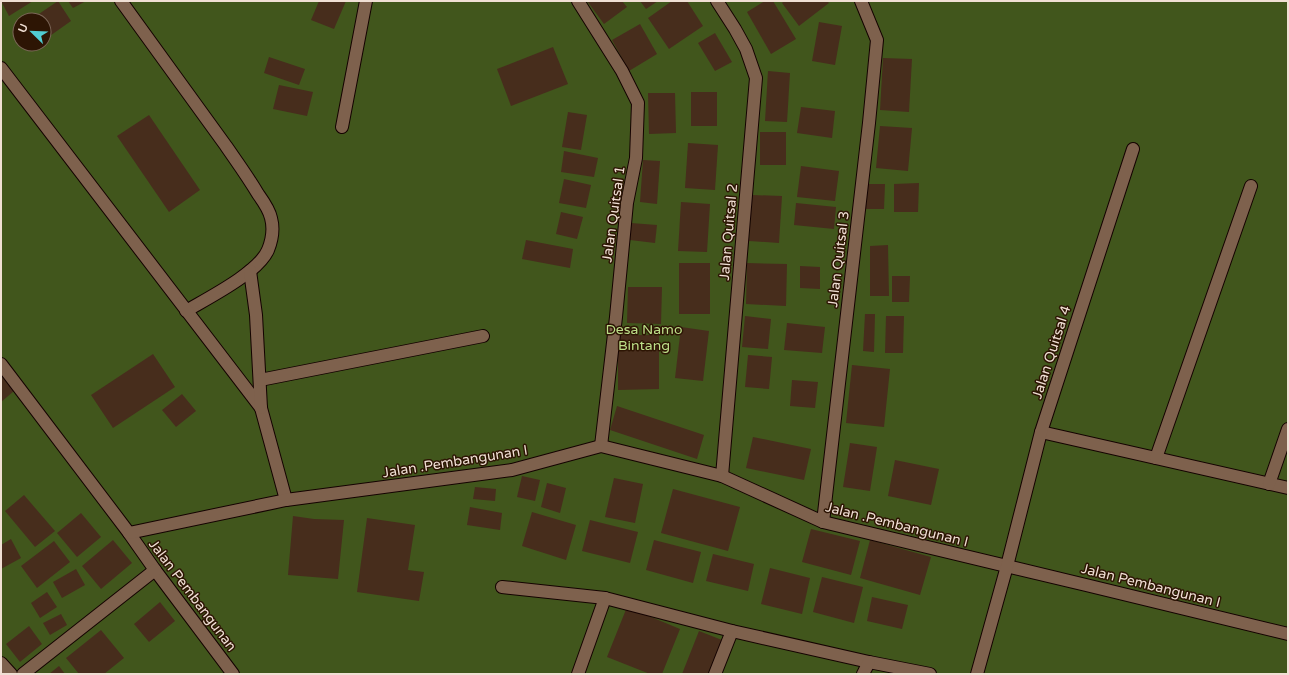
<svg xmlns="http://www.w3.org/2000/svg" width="1289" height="675" viewBox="0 0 1289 675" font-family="'Varela Round',sans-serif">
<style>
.forest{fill:#41561c;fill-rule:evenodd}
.building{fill:#472d1c}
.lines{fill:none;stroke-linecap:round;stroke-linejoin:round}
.minor-casing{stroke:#140200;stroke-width:14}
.minor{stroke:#7e614d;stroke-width:12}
.labels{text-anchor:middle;stroke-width:3;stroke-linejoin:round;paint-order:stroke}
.street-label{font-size:14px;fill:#f0dfd4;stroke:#2d1504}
.park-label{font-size:14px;fill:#bddf89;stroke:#2d1504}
</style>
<rect width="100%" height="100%" fill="#2d1504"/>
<path class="forest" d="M1,1H1288V674H1ZM20,20H44V44H20Z"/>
<g class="building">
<polygon points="1,1 33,1 9,16"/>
<polygon points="58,1 71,21 47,38 44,34 44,20 35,20 33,18"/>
<polygon points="68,1 86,1 73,8"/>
<polygon points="319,1 346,1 334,29 311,20"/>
<polygon points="587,1 622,1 627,7 604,24"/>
<polygon points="640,1 658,1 646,9"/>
<polygon points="672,1 687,1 703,26 669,49 648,18"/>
<polygon points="765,1 773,1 796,39 771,54 747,12"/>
<polygon points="784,1 827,1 829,3 799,26 782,3"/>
<polygon points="819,22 842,26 835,65 812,61"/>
<polygon points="640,24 657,54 629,71 612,40"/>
<polygon points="715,33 732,62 715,71 698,43"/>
<polygon points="553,47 568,84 511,106 497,69"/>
<polygon points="269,57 305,69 299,85 264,73"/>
<polygon points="883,58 912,59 909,112 880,110"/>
<polygon points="768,71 790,73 787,122 765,121"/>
<polygon points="279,85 313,92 307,116 273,109"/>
<rect x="691" y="92" width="26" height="34"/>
<polygon points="648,93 675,93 676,133 649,134"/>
<polygon points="801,107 835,111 832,138 797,133"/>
<polygon points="568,112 587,115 581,150 562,147"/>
<polygon points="149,115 200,190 169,212 117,136"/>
<polygon points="880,126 912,128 908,171 876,168"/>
<rect x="760" y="132" width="26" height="33"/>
<polygon points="688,143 718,145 715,190 685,188"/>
<polygon points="564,151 598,158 594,177 561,172"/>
<polygon points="643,160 660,161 657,204 640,202"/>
<polygon points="801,166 839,171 835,201 797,197"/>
<polygon points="564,179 591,185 586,208 559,203"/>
<polygon points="919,183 918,212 894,212 894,184"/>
<polygon points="865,184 885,184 884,209 864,209"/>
<polygon points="752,195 782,196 779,243 749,241"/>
<polygon points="681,202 710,204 707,252 678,251"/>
<polygon points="796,203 836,207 834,229 794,225"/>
<polygon points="561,212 583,217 577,239 556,234"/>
<polygon points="631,223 657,225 655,243 630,240"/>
<polygon points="526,240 573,249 570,268 522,259"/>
<polygon points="888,245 889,296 870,296 870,246"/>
<rect x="679" y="263" width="31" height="51"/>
<polygon points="747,263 787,264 786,306 746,304"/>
<polygon points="800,266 820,267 820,289 800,288"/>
<polygon points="892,276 910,276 909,302 892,302"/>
<polygon points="628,287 662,287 661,324 627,323"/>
<polygon points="865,314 875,314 874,352 863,351"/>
<polygon points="745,316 771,319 768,349 742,347"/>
<polygon points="886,316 904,316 903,353 885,353"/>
<polygon points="787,323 825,327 822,353 784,350"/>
<polygon points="681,327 709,331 703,381 675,378"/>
<polygon points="618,335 659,335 659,389 618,390"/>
<polygon points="153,354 175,387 113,428 91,395"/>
<polygon points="748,355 772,357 769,389 745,387"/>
<polygon points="852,365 890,369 884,427 846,423"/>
<polygon points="1,375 14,391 1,402"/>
<polygon points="792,380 818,382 815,408 790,406"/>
<polygon points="182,394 196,411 176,427 162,410"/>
<polygon points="617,406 704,435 697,459 610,430"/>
<polygon points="753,437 811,449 804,480 746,468"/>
<polygon points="850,443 877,447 870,491 843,487"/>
<polygon points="895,460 939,469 931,505 888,496"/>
<polygon points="522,476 540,480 535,501 517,497"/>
<polygon points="614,478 643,484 635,523 605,517"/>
<polygon points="547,483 566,488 560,513 541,507"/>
<polygon points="475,487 496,489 495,501 473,499"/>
<polygon points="673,489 740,507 728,551 661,533"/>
<polygon points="24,495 55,531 35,547 5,511"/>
<polygon points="470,507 502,513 500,530 467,525"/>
<polygon points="532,512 576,525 566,560 522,546"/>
<polygon points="81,513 101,537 77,557 57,533"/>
<polygon points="293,516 314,519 344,520 338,579 288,575"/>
<polygon points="367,518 415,525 408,570 424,572 419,601 357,592"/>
<polygon points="590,520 638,532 630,563 582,551"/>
<polygon points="811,529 860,541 851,575 802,562"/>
<polygon points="11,539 21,558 1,569 1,545"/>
<polygon points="113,540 132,563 101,589 82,566"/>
<polygon points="654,540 701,552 693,583 646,570"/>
<polygon points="870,540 931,557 920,595 860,578"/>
<polygon points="54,541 70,562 37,588 21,566"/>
<polygon points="713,554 754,564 748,591 706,581"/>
<polygon points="770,568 810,578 802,614 761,604"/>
<polygon points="76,569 85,585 62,598 53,582"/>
<polygon points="822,577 863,587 854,623 813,612"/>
<polygon points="47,592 57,607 40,618 31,603"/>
<polygon points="872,597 908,605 902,629 867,621"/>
<polygon points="160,602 175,621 149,642 134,624"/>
<polygon points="627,607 680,629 662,674 650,674 607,657"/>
<polygon points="61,614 67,625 50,635 43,623"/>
<polygon points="29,626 42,644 20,662 6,644"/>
<polygon points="101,630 124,658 104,674 79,674 66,658"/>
<polygon points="699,631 722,640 708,674 682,674"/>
<polygon points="59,666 65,674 49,674"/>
</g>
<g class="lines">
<defs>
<g id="minor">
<path d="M121,1C156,49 191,98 226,146C237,162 248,177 258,194C263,201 269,209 271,218C274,229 272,240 268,250C258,273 208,298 186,311"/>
<polyline points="578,1 622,71 638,103 636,158 627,203 616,317 601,446"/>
<polyline points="717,1 735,29 746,49 756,78 722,476"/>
<polyline points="1,68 261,408 286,500"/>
<polyline points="342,127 366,1"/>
<polyline points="250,271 256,315 261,408"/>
<polyline points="1,364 129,533 155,570 233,674"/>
<polyline points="260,380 483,336"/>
<polyline points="1041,432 1288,488"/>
<polyline points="1156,458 1251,186"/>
<polyline points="1269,484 1288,429"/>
<polyline points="823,522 869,123 877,40 861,1"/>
<polyline points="129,533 286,500 512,470 601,446 722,476 823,522 1086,585 1288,634"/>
<polyline points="502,587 605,598 732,631 869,662 930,674"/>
<polyline points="1,663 11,674"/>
<polyline points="23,674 155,570"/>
<polyline points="578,674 605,598"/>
<polyline points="715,674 732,631"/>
<polyline points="863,674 869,662"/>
<polyline points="977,674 1007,566 1041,432 1133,149"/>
</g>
</defs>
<use href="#minor" class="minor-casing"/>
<use href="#minor" class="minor"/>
</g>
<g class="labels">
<g class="street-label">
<text transform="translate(613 214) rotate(-82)" y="5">Jalan Quitsal 1</text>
<text transform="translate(728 232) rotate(-85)" y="5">Jalan Quitsal 2</text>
<text transform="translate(838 259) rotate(-83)" y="5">Jalan Quitsal 3</text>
<text transform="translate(1051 352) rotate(-72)" y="5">Jalan Quitsal 4</text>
<text transform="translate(455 461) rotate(-9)" y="5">Jalan .Pembangunan I</text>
<text transform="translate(897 524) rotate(14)" y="5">Jalan .Pembangunan I</text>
<text transform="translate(1151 585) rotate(14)" y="5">Jalan Pembangunan I</text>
<text transform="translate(193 595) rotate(53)" y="5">Jalan Pembangunan</text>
</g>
<g class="park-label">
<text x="644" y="334">Desa Namo<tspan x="644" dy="16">Bintang</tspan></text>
</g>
</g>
<rect width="1289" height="675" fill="none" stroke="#f0dfd4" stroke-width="4"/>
<g transform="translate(32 32) rotate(293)"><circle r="19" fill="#2d1504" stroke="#7b6657"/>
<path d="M0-3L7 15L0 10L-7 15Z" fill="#51ccd2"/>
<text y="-6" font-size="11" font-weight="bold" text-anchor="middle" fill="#f0dfd4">U</text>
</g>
</svg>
